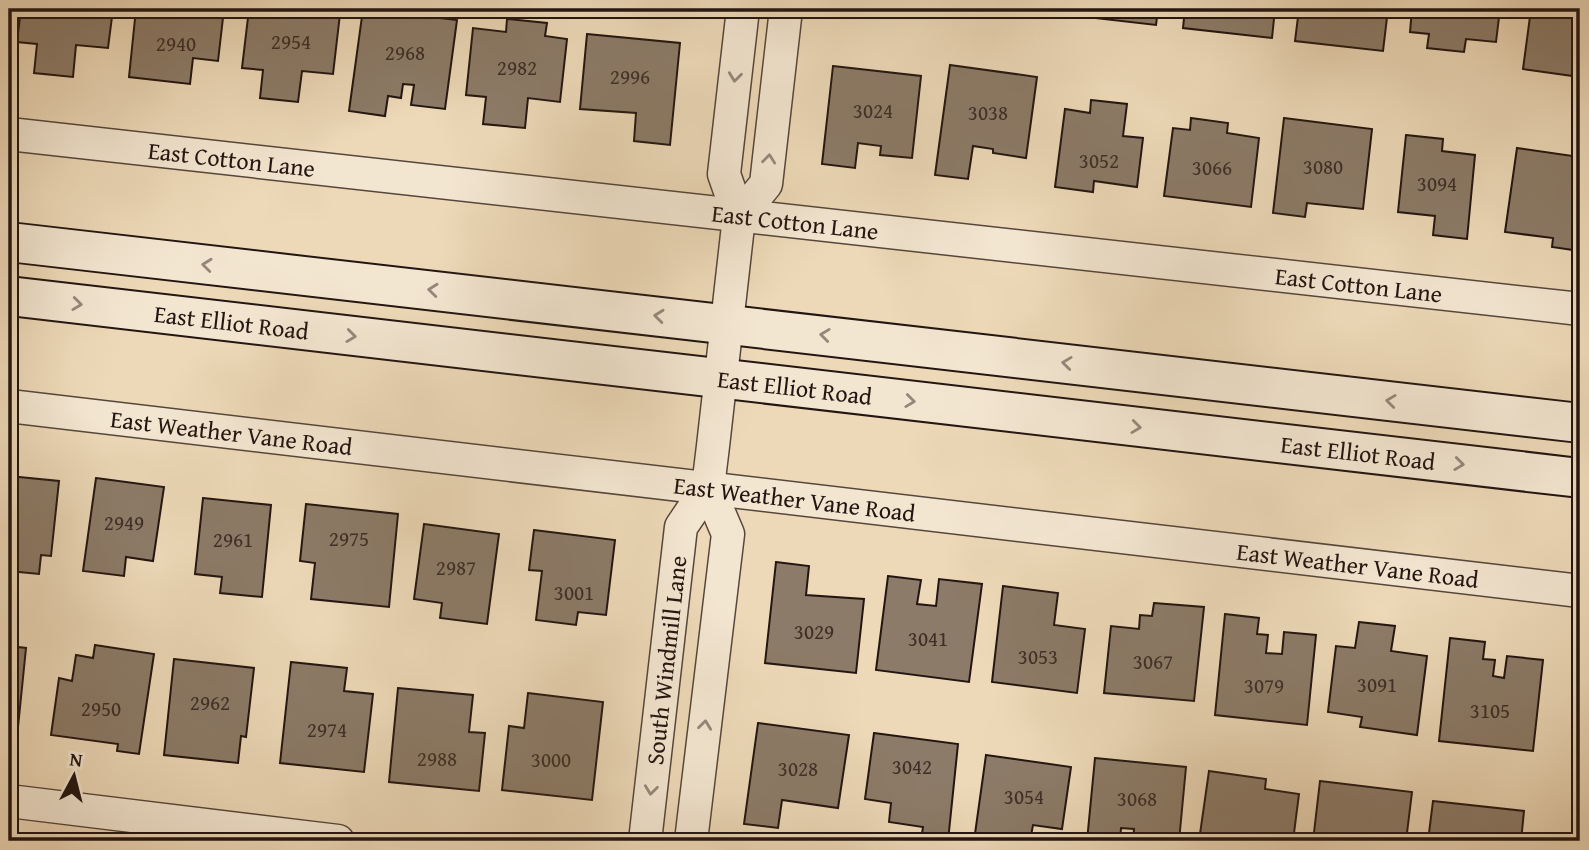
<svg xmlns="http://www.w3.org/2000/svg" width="1589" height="850" font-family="'Gentium Book Plus',serif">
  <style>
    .building { fill: #8c7b68; stroke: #231511; stroke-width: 2 }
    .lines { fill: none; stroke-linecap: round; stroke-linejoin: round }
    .minor-casing { stroke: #56463b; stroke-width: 35 }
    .secondary-casing { stroke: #231511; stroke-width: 42 }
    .minor { stroke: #f3e6d1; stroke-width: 32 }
    .secondary { stroke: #f3e6d1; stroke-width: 38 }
    .oneway { stroke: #95887b }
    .labels { text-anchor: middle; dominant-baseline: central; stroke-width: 7; stroke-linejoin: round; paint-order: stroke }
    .number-label { font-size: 21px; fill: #3d2e27 }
    .street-label { font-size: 24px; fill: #231511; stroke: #f3e6d1 }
  </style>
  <rect width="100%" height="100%" fill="#edd9b8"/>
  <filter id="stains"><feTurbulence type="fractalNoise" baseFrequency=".00286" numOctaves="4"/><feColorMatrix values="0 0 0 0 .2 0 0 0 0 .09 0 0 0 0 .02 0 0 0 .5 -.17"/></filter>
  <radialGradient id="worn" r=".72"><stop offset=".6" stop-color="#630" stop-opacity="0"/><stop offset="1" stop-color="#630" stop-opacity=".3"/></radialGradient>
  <path class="building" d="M 21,9 L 113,9 L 108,48 L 76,45 L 73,77 L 34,73 L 37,44 L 17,42 Z
    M 136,9 L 224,9 L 218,61 L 193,58 L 190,84 L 129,77 Z
    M 249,9 L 319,9 L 319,12 L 340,14 L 333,74 L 302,71 L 298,102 L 260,98 L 263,70 L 242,68 Z
    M 363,9 L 457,20 L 445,109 L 411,105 L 414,85 L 403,84 L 401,98 L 388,96 L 385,116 L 349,111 Z
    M 1069,9 L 1158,9 L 1156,25 L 1068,15 Z
    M 1185,9 L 1275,9 L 1272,38 L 1183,28 Z
    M 1299,9 L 1388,9 L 1383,51 L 1295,41 Z
    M 1412,9 L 1500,9 L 1496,42 L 1466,39 L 1464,52 L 1427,48 L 1429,34 L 1410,32 Z
    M 1531,9 L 1580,9 L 1580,77 L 1523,69 Z
    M 507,19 L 547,23 L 545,36 L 567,39 L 560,102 L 528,98 L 525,128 L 483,124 L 486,97 L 466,95 L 473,28 L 506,32 Z
    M 587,34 L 680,43 L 670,145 L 634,141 L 636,113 L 580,109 Z
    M 950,65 L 1037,77 L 1026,158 L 993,153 L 993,149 L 973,146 L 968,179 L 935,175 Z
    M 833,66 L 921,76 L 912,158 L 880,155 L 881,146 L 858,143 L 855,168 L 822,164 Z
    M 1091,100 L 1127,104 L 1123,136 L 1143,138 L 1137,187 L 1094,181 L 1093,192 L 1055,187 L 1065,109 L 1090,113 Z
    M 1191,118 L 1228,123 L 1227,133 L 1259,138 L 1251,207 L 1164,196 L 1173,128 L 1190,130 Z
    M 1284,118 L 1372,129 L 1363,209 L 1307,203 L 1305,217 L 1273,213 Z
    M 1406,135 L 1443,139 L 1442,151 L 1475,155 L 1467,239 L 1433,235 L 1435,216 L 1398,212 Z
    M 1517,148 L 1580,157 L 1580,251 L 1552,247 L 1553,238 L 1505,232 Z
    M 9,476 L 59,481 L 51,556 L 41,555 L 39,574 L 9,571 Z
    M 96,478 L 164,487 L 153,561 L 126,557 L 124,576 L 83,571 Z
    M 203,498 L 271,505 L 262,597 L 220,593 L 222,577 L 195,574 Z
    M 306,504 L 398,514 L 389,607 L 311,599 L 315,563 L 300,561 Z
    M 424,524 L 499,534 L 487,624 L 440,618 L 442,603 L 414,599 Z
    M 534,530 L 615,540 L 606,615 L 578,612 L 576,625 L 536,620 L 542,571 L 529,570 Z
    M 776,562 L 809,566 L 806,595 L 864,599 L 856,673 L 765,663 Z
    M 888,576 L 921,580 L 917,604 L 936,606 L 939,579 L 982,584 L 969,682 L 876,670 Z
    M 1003,586 L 1058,593 L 1054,625 L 1085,629 L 1077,693 L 992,682 Z
    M 1154,603 L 1204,607 L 1194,701 L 1104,693 L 1111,626 L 1139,629 L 1140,615 L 1152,616 Z
    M 1225,614 L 1259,618 L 1257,634 L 1268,635 L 1266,653 L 1282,654 L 1284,632 L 1316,635 L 1307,725 L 1215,715 Z
    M 1359,622 L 1395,626 L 1391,651 L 1427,656 L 1417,735 L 1360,727 L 1362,717 L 1328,712 L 1336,646 L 1355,648 Z
    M 1450,638 L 1485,642 L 1483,659 L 1495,660 L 1493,676 L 1504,678 L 1507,656 L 1543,660 L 1533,751 L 1439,741 Z
    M 95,645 L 154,654 L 139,754 L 117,751 L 118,744 L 51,735 L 59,678 L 72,681 L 76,655 L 93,658 Z
    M 9,646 L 26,648 L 17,737 L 9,737 Z
    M 174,659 L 254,668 L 246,737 L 241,736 L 238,763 L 164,755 Z
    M 291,662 L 347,668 L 344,691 L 373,694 L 364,772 L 280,763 Z
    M 398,688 L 473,695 L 469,732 L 485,733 L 479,791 L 389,782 Z
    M 528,693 L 603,702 L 592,800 L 502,790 L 509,726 L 524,728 Z
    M 758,723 L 849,735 L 838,808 L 782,800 L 778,828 L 744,824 Z
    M 874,733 L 958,744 L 948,841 L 921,840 L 923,827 L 889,822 L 891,803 L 865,799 Z
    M 986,755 L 1071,767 L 1062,829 L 1033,825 L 1030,841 L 974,841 Z
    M 1095,758 L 1186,767 L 1179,841 L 1133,841 L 1134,829 L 1121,828 L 1120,841 L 1087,841 Z
    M 1209,771 L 1266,779 L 1265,789 L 1299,794 L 1293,841 L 1199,841 Z
    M 1320,781 L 1412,792 L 1406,841 L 1313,841 Z
    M 1433,801 L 1524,811 L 1521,841 L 1428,841 Z"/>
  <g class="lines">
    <g class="minor-casing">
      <g id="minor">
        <path id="s1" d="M 9,134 L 1580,309"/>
        <path d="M 739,217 L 766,184 L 786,9"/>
        <path id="s2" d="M 9,406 L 1580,591"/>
        <path d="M 9,801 L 338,841"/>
        <path id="s3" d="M 645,841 L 681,527 L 708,487 L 713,446 L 739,217 L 724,174 L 743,9"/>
        <path d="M 691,841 L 728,534 L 708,487"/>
      </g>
    </g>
    <g class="secondary-casing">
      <g id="secondary">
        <path d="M 9,242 L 1580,423"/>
        <path id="s4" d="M 9,296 L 1580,478"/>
      </g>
    </g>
    <use href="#minor" class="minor"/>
    <use href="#secondary" class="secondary"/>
  </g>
  <defs><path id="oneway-chevron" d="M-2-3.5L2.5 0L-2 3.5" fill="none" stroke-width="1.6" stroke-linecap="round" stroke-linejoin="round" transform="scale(1.75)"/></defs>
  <g class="oneway">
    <use href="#oneway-chevron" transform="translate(735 77) rotate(97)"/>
    <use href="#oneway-chevron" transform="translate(769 159) rotate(-84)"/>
    <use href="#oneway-chevron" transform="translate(207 265) rotate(-174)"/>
    <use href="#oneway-chevron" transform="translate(433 290) rotate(-174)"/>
    <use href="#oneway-chevron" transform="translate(77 304) rotate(7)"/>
    <use href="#oneway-chevron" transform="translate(659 316) rotate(-174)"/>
    <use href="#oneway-chevron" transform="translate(825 335) rotate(-173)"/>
    <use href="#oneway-chevron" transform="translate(351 336) rotate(7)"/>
    <use href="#oneway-chevron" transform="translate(1067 363) rotate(-173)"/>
    <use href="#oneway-chevron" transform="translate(910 401) rotate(7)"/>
    <use href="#oneway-chevron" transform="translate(1391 401) rotate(-173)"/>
    <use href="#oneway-chevron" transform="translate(1136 427) rotate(7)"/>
    <use href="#oneway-chevron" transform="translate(1459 464) rotate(7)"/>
    <use href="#oneway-chevron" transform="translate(705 725) rotate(-83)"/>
    <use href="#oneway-chevron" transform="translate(651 790) rotate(97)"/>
  </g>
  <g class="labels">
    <g class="number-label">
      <text x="291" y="41">2954</text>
      <text x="176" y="43">2940</text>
      <text x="405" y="52">2968</text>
      <text x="517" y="67">2982</text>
      <text x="630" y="76">2996</text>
      <text x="873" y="110">3024</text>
      <text x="988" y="112">3038</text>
      <text x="1099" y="160">3052</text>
      <text x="1323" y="166">3080</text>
      <text x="1212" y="167">3066</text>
      <text x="1437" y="183">3094</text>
      <text x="124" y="522">2949</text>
      <text x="349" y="538">2975</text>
      <text x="233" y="539">2961</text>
      <text x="456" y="567">2987</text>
      <text x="574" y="592">3001</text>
      <text x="814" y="631">3029</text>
      <text x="928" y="638">3041</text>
      <text x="1038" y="656">3053</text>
      <text x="1153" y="661">3067</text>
      <text x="1377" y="684">3091</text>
      <text x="1264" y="685">3079</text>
      <text x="210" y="702">2962</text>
      <text x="101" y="708">2950</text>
      <text x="1490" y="710">3105</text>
      <text x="327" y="729">2974</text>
      <text x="437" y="758">2988</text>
      <text x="551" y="759">3000</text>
      <text x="912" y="766">3042</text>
      <text x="798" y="768">3028</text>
      <text x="1024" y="796">3054</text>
      <text x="1137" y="798">3068</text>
    </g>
    <g class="street-label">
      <text stroke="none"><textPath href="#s1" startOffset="224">East Cotton Lane</textPath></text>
      <text stroke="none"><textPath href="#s1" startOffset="791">East Cotton Lane</textPath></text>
      <text stroke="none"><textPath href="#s1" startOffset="1358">East Cotton Lane</textPath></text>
      <text stroke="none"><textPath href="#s4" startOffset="224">East Elliot Road</textPath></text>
      <text stroke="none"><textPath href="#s4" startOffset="791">East Elliot Road</textPath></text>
      <text stroke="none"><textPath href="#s2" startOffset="224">East Weather Vane Road</textPath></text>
      <text stroke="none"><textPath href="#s4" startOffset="1358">East Elliot Road</textPath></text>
      <text stroke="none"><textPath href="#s2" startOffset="791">East Weather Vane Road</textPath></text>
      <text stroke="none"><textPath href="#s2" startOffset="1358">East Weather Vane Road</textPath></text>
      <text stroke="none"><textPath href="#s3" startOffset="182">South Windmill Lane</textPath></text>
    </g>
  </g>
  <rect width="1589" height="850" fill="none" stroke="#edd9b8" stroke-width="35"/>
  <rect x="10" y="10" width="1568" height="829" fill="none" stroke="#231511" stroke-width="3.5"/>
  <rect x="18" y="18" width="1554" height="815" fill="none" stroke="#231511" stroke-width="2"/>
  <g transform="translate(74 776) rotate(7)" stroke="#f3e6d1" stroke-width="5" paint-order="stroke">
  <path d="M0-5L12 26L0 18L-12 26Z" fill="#231511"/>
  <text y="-10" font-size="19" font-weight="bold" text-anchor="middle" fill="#231511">N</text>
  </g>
  <rect width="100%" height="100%" filter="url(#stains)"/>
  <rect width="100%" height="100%" fill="url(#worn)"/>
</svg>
